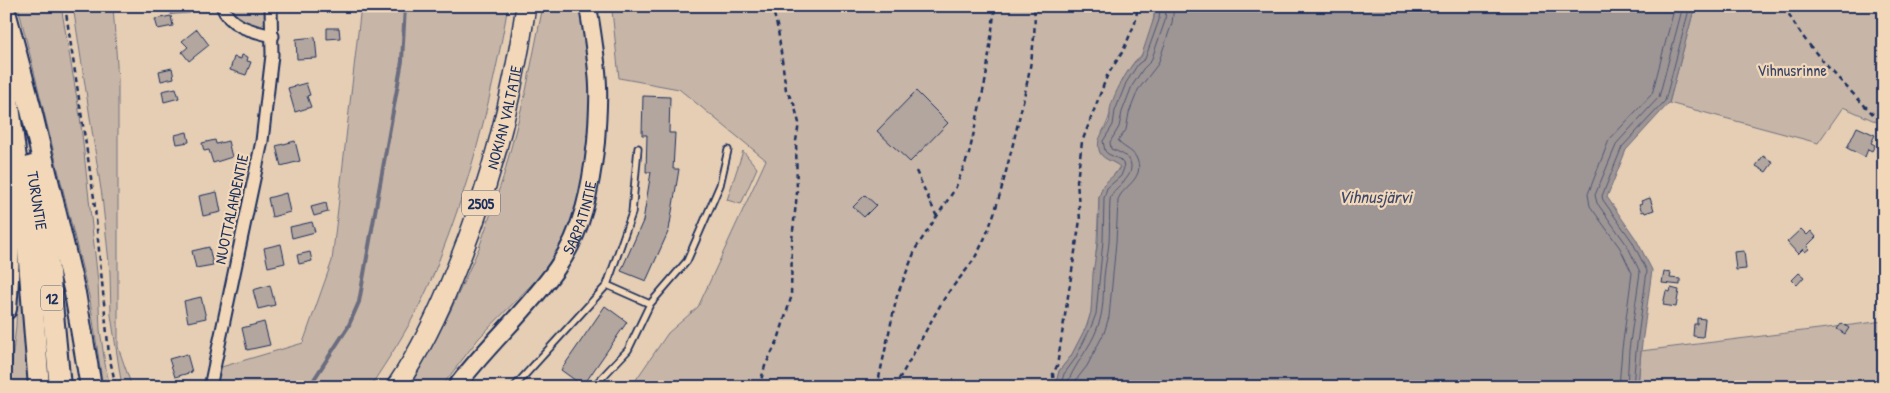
<svg xmlns="http://www.w3.org/2000/svg" width="1890" height="393" font-family="'Patrick Hand',sans-serif">
  <style>
    .green { fill: #c7b6a7; stroke: #717282 }
    .water { fill: #9e9595; stroke: #6a6c7f }
    .lines { fill: none; stroke-linecap: round; stroke-linejoin: round }
    .shore { stroke: #4f5874; stroke-width: 1 }
    .stream { stroke: #6a6c7f; stroke-width: 4 }
    .building { fill: #b3a69f; stroke: #1b2f5e }
    .service-casing { stroke: #1b2f5e; stroke-width: 9 }
    .minor-casing { stroke: #1b2f5e; stroke-width: 15 }
    .secondary-casing { stroke: #1b2f5e; stroke-width: 20 }
    .primary-casing { stroke: #1b2f5e; stroke-width: 22 }
    .trunk-casing { stroke: #1b2f5e; stroke-width: 24 }
    .path { stroke: #1b2f5e; stroke-width: 2.5; stroke-dasharray: 5 4; stroke-linecap: butt }
    .service { stroke: #f2d8b9; stroke-width: 5.5 }
    .minor { stroke: #f2d8b9; stroke-width: 11 }
    .secondary { stroke: #f2d8b9; stroke-width: 16 }
    .primary { stroke: #f2d8b9; stroke-width: 19 }
    .trunk { stroke: #f2d8b9; stroke-width: 20 }
    .labels { text-anchor: middle; dominant-baseline: central; stroke-width: 4.5; stroke-linejoin: round; paint-order: stroke }
    .shield { fill: #f2d8b9; stroke: #5c6279; stroke-width: 1 }
    .shield-label { font-size: 15px; font-weight: bold; fill: #1b2f5e }
    .park-label { font-size: 16px; fill: #354369; stroke: #f2d8b9 }
    .street-label { font-size: 16px; fill: #1b2f5e; stroke: #f2d8b9 }
    .water-label { font-size: 18px; font-style: italic; fill: #3c486c; stroke: #f2d8b9 }
  </style>
  <rect width="100%" height="100%" fill="#e5ceb4"/>
  <filter id="ink" filterUnits="userSpaceOnUse"><feTurbulence type="fractalNoise" baseFrequency=".02" numOctaves="2"/><feDisplacementMap in="SourceGraphic" scale="10" xChannelSelector="R" yChannelSelector="G"/><feConvolveMatrix kernelMatrix="1 2 1 2 8 2 1 2 1" color-interpolation-filters="sRGB"/></filter>
  <g filter="url(#ink)">
    <path class="green" d="M 18,6 L 61,6 L 80,116 L 98,282 L 100,330 L 105,364 L 110,387 L 103,387 L 90,300 Z
      M 73,6 L 113,6 L 118,80 L 118,347 L 132,387 L 122,387 L 111,315 L 110,272 L 102,196 Z
      M 229,6 L 264,6 L 265,23 L 260,27 C 247,24 233,20 229,6 Z
      M 361,6 L 508,6 C 493,91 473,173 442,252 C 436,268 430,284 423,298 C 408,329 389,358 370,387 L 214,387 L 218,368 L 303,343 L 332,261 Z
      M 543,6 L 581,6 L 592,86 L 591,120 L 582,196 L 567,233 L 542,274 L 479,338 L 441,387 L 410,387 L 450,312 L 479,248 L 503,178 L 526,91 Z
      M 633,6 L 1155,6 C 1154,22 1149,40 1142,54 C 1140,58 1136,59 1134,62 C 1127,71 1122,83 1117,93 C 1111,107 1110,120 1102,132 L 1105,158 L 1120,166 L 1099,197 L 1097,241 L 1091,312 L 1087,325 L 1071,356 L 1059,371 L 1055,387 L 631,387 L 668,333 L 698,307 L 766,160 L 679,89 L 619,78 L 612,10 Z
      M 1695,6 L 1884,6 L 1884,125 L 1843,107 L 1818,143 L 1669,103 Z
      M 743,151 L 757,168 L 741,204 L 727,200 Z
      M 18,268 L 23,268 L 31,387 L 9,387 L 16,326 Z
      M 1884,321 L 1884,387 L 1638,387 L 1641,351 Z"/>
    <path class="water" d="M 1155,6 L 1695,6 L 1669,103 L 1626,150 L 1607,197 L 1636,239 L 1652,270 L 1641,351 L 1638,387 L 1055,387 L 1059,371 L 1071,356 L 1087,325 L 1091,312 L 1093,273 L 1098,241 L 1099,197 L 1103,185 L 1117,172 L 1120,167 C 1113,160 1101,160 1099,150 C 1096,138 1104,132 1109,122 C 1110,118 1110,114 1110,110 C 1112,97 1129,64 1141,57 L 1154,18 Z"/>
    <g class="lines">
      <path class="shore" d="M 1060,387 L 1064,374 L 1075,359 L 1091,327 L 1096,314 L 1103,241 L 1104,198 L 1107,188 L 1121,176 L 1124,168 L 1123,163 L 1119,159 L 1108,154 L 1105,151 L 1103,141 L 1113,125 L 1115,111 L 1126,83 L 1138,64 L 1145,59 L 1159,20 L 1160,6
        M 1066,387 C 1073,365 1091,348 1098,326 C 1104,310 1103,294 1104,277 C 1105,265 1108,254 1109,243 C 1110,229 1109,214 1110,200 C 1112,186 1132,182 1131,165 C 1130,156 1119,152 1111,149 L 1110,142 L 1119,127 L 1122,112 L 1132,86 L 1143,69 L 1151,61 L 1165,21 L 1166,6
        M 1074,387 L 1076,380 L 1087,366 L 1104,333 L 1109,317 L 1116,242 L 1118,200 C 1122,186 1147,179 1136,157 C 1132,150 1122,147 1118,141 L 1126,130 L 1129,113 L 1138,90 L 1158,64 L 1172,23 L 1174,6
        M 1619,387 L 1622,349 L 1632,273 L 1620,248 L 1590,206 L 1588,194 L 1609,140 L 1652,94 L 1675,6
        M 1627,387 L 1629,350 L 1640,272 L 1627,245 L 1597,203 L 1595,195 L 1617,143 L 1659,97 L 1683,6
        M 1633,387 L 1636,351 L 1647,271 L 1632,241 L 1603,200 L 1602,196 L 1622,147 L 1665,101 L 1690,6"/>
      <path class="stream" d="M 309,387 L 348,327 L 359,302 L 402,61 L 405,6"/>
    </g>
    <path class="building" d="M 171,6 L 190,6 L 190,13 L 171,14 Z
      M 296,6 L 316,6 L 316,8 L 296,10 Z
      M 171,16 L 173,26 L 158,29 L 155,19 Z
      M 327,28 L 339,28 L 340,38 L 327,39 Z
      M 197,29 L 209,45 L 189,61 L 182,52 L 188,47 L 182,41 Z
      M 315,37 L 317,58 L 297,59 L 296,39 Z
      M 242,55 L 248,57 L 247,61 L 251,62 L 246,75 L 230,70 L 234,57 L 241,59 Z
      M 172,68 L 174,78 L 161,81 L 159,71 Z
      M 306,83 L 310,95 L 307,96 L 311,107 L 295,112 L 288,88 Z
      M 176,88 L 179,98 L 164,102 L 162,91 Z
      M 916,91 L 948,123 L 910,162 L 877,131 Z
      M 643,96 L 670,97 L 669,133 L 675,133 L 673,169 L 679,169 L 669,230 L 646,281 L 621,271 L 643,221 L 651,172 L 646,172 L 647,135 L 642,135 Z
      M 1857,127 L 1875,135 L 1871,143 L 1875,145 L 1872,151 L 1868,149 L 1865,157 L 1847,148 Z
      M 187,132 L 189,142 L 177,144 L 175,135 Z
      M 215,140 L 216,144 L 228,141 L 232,157 L 213,163 L 209,150 L 204,151 L 202,143 Z
      M 295,141 L 300,161 L 281,166 L 276,146 Z
      M 1763,156 L 1773,162 L 1766,172 L 1756,166 Z
      M 217,192 L 221,212 L 203,216 L 199,196 Z
      M 286,193 L 290,212 L 272,217 L 268,198 Z
      M 865,195 L 876,205 L 864,217 L 853,207 Z
      M 1650,198 L 1654,210 L 1645,213 L 1644,211 L 1642,212 L 1639,204 L 1642,203 L 1641,201 Z
      M 326,203 L 328,212 L 314,216 L 311,207 Z
      M 312,222 L 315,232 L 292,238 L 290,227 Z
      M 1801,229 L 1807,235 L 1811,231 L 1816,237 L 1807,246 L 1809,249 L 1805,252 L 1803,249 L 1798,254 L 1787,242 Z
      M 281,244 L 285,263 L 268,267 L 264,248 Z
      M 209,247 L 213,265 L 196,268 L 192,251 Z
      M 1744,251 L 1746,269 L 1736,270 L 1734,252 Z
      M 310,252 L 312,261 L 299,264 L 297,255 Z
      M 1664,272 L 1671,273 L 1670,278 L 1680,279 L 1680,285 L 1662,283 Z
      M 1799,273 L 1804,277 L 1797,285 L 1792,280 Z
      M 270,285 L 275,305 L 258,309 L 253,290 Z
      M 1671,288 L 1679,290 L 1676,307 L 1663,305 L 1666,291 L 1670,292 Z
      M 201,297 L 206,318 L 188,322 L 184,301 Z
      M 605,306 L 627,322 L 583,386 L 561,370 Z
      M 1697,318 L 1705,319 L 1703,337 L 1693,336 L 1694,324 L 1697,324 Z
      M 264,322 L 270,345 L 247,350 L 242,328 Z
      M 1842,323 L 1849,328 L 1845,334 L 1837,329 Z
      M 187,354 L 192,372 L 175,377 L 169,359 Z"/>
    <g class="lines">
      <g class="service-casing">
        <path id="service" d="M 607,285 L 632,213 L 638,148
          M 514,387 L 607,285 L 650,304
          M 593,387 L 628,350 L 650,304 L 687,261 L 720,185 L 728,150"/>
      </g>
      <g class="minor-casing">
        <path id="minor" d="M 222,6 C 230,27 252,31 273,36
          M 210,387 L 262,141 L 272,55 L 271,6"/>
      </g>
      <g class="secondary-casing">
        <g id="secondary">
          <path id="s1" d="M 456,387 C 487,345 527,311 557,268 C 583,231 591,187 596,142 C 597,124 599,104 598,86 C 597,59 592,32 588,6"/>
        </g>
      </g>
      <g class="primary-casing">
        <g id="primary">
          <path id="s2" d="M 396,387 C 421,350 440,310 456,269 C 491,184 513,97 526,6"/>
        </g>
      </g>
      <g class="trunk-casing">
        <g id="trunk">
          <path d="M 6,15 L 31,110 L 75,293 L 91,387"/>
          <path d="M 6,84 L 28,248 L 39,387"/>
          <path id="s3" d="M 32,166 L 49,272 L 60,387"/>
          <path d="M 6,178 C 9,222 10,266 6,309"/>
        </g>
      </g>
      <path class="path" d="M 65,6 L 94,198 L 109,355 L 116,387
        M 1786,6 C 1792,33 1852,93 1873,114
        M 916,171 L 937,217
        M 759,387 L 765,366 L 778,340 L 791,298 L 792,240 L 797,193 L 796,141 L 799,123 L 794,104 L 786,90 L 778,30 L 772,6
        M 877,387 L 897,296 L 916,248 L 955,189 L 969,154 L 986,78 L 995,6
        M 894,387 C 911,360 925,331 941,304 C 951,286 968,271 978,252 C 996,218 1004,178 1014,140 C 1023,101 1038,46 1034,6
        M 1054,387 L 1053,374 L 1057,366 L 1080,220 L 1077,181 L 1082,142 L 1107,76 L 1123,51 L 1135,23 L 1138,6"/>
      <use href="#service" class="service"/>
      <use href="#minor" class="minor"/>
      <use href="#secondary" class="secondary"/>
      <use href="#primary" class="primary"/>
      <use href="#trunk" class="trunk"/>
    </g>
  </g>
  <g class="labels">
    <g class="shield">
      <rect x="462" y="190.5" width="38" height="25" rx="4"/>
      <rect x="41" y="285.5" width="22" height="25" rx="4"/>
    </g>
    <g class="shield-label">
      <text x="481" y="203">2505</text>
      <text x="52" y="298">12</text>
    </g>
    <g class="park-label">
      <text x="1792" y="70">Vihnusrinne</text>
    </g>
    <g class="street-label">
      <text stroke="none"><textPath href="#s2" startOffset="292">NOKIAN VALTATIE</textPath></text>
      <text stroke="none"><textPath href="#s3" startOffset="35">TURUNTIE</textPath></text>
      <text transform="translate(231 209) rotate(-78)">NUOTTALAHDENTIE</text>
      <text stroke="none"><textPath href="#s1" startOffset="212">SARPATINTIE</textPath></text>
    </g>
    <g class="water-label">
      <text x="1375" y="196">Vihnusjärvi</text>
    </g>
  </g>
  <rect width="1890" height="393" fill="none" stroke="#f2d8b9" stroke-width="25"/>
  <rect x="12" y="12" width="1865" height="368" fill="none" stroke="#1b2f5e" stroke-width="2" filter="url(#ink)"/>
</svg>
